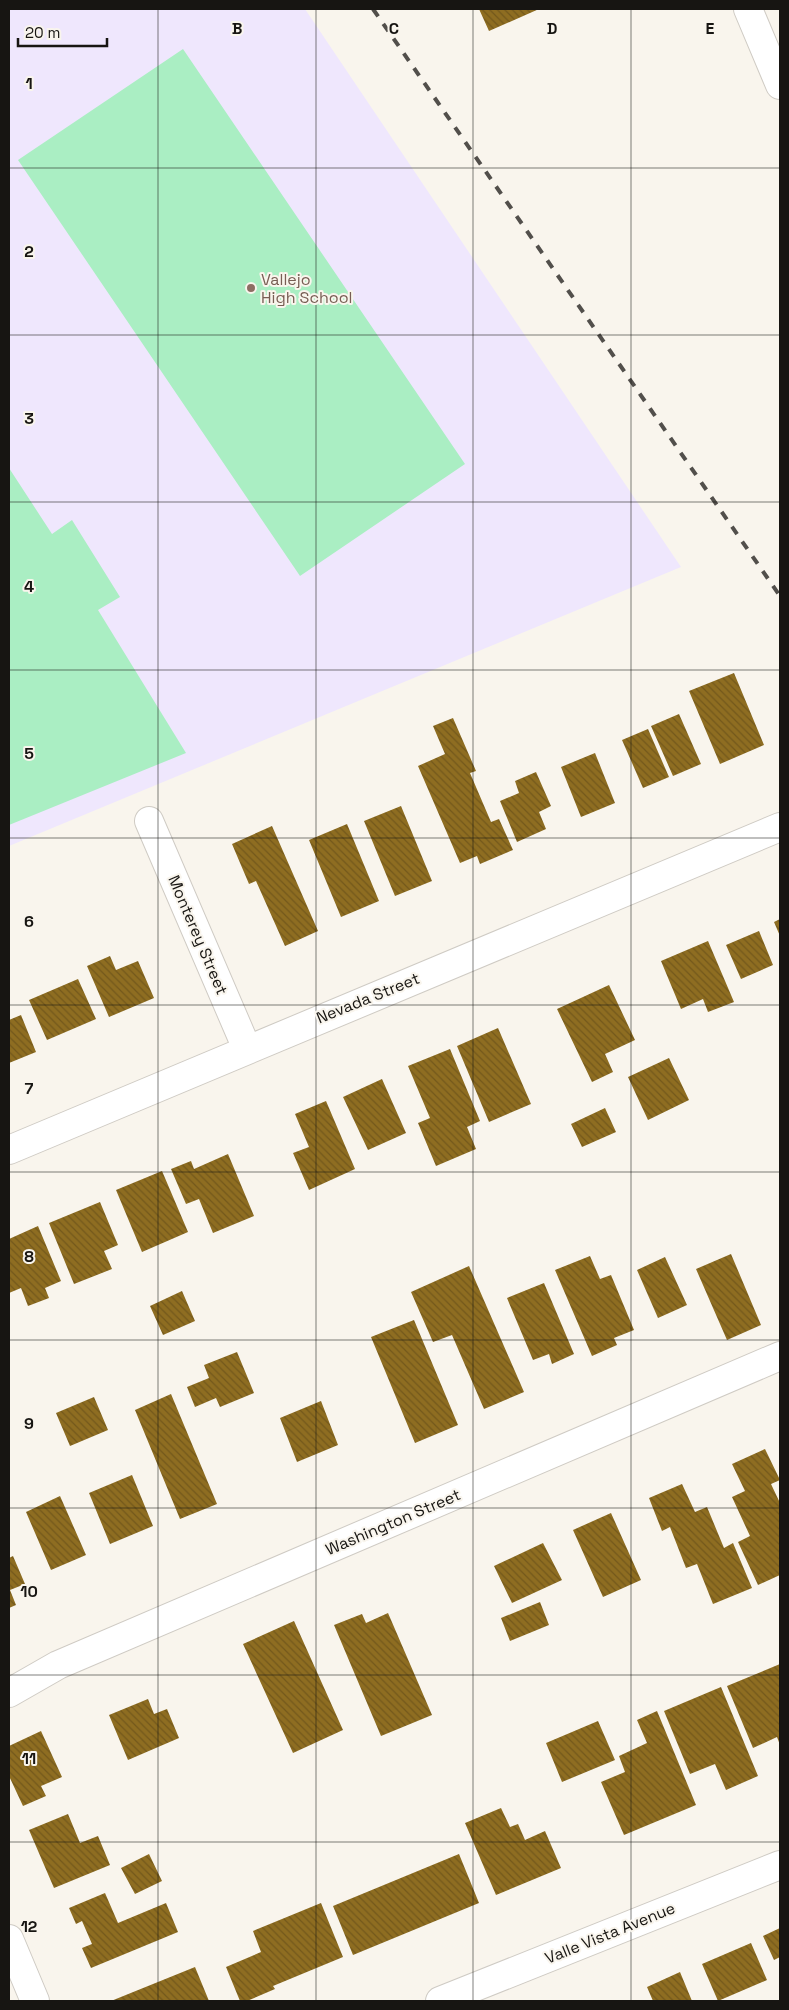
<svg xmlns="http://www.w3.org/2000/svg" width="789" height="2010" font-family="'Space Grotesk',sans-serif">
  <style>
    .education { fill: #efe7fd }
    .pitch { fill: #aaeec3 }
    .building { fill: url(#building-back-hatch) }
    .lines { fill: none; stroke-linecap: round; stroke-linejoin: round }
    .street-casing { stroke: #cfcbc4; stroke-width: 30 }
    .secondary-casing { stroke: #cfcbc4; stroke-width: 30 }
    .street { stroke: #fff; stroke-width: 28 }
    .secondary { stroke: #fff; stroke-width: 28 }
    .rail { stroke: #524f4b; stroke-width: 4; stroke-dasharray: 9 9; stroke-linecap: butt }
    .grid { fill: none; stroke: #171512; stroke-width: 1; stroke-opacity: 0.55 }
    .education-dot { fill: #8d6e63; stroke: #f9f5ed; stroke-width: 2 }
    .labels { text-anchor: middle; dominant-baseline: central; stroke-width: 4; stroke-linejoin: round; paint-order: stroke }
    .education-label { font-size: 16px; fill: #785e54; stroke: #f9f5ed; text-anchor: start }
    .street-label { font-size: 16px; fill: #171512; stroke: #f9f5ed }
    .grid-label { font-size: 16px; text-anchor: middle; font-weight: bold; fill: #171512; stroke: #f9f5ed; stroke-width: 4; stroke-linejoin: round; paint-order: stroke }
  </style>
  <defs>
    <pattern id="building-back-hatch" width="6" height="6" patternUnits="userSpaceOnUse" patternTransform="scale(1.25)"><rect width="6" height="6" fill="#8e6d21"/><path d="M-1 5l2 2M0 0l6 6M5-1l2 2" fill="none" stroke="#73581b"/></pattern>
  </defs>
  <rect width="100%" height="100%" fill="#f9f5ed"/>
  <path class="education" d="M 9,9 L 305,9 L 681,567 L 9,846 Z"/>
  <path class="pitch" d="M 183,49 L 465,464 L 300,576 L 18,160 Z
    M 9,468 L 52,534 L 72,520 L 120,597 L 98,610 L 186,753 L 9,825 Z"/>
  <path class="building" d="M 479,9 L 539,9 L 489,31 Z
    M 734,673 L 764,745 L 720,764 L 689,691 Z
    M 679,714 L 701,764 L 673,776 L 651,726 Z
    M 453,718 L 476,771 L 470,773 L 491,822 L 499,819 L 513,850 L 480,864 L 477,856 L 460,863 L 418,766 L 445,754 L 433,726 Z
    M 648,729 L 669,777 L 643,788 L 622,740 Z
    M 595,753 L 615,803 L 581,817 L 561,767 Z
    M 536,772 L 551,806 L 539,812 L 546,829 L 517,842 L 500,801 L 519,793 L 515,781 Z
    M 401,806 L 432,881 L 395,896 L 364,821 Z
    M 347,824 L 379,901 L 341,917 L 309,840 Z
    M 272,826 L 318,931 L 285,946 L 256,881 L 249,884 L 232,844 Z
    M 780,919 L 780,936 L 774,922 Z
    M 759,931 L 773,965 L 741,979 L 726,945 Z
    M 708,941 L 734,1002 L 708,1012 L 703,999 L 681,1009 L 661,961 Z
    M 110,956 L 116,970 L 138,961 L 154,998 L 109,1017 L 87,966 Z
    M 78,979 L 96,1019 L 47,1040 L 29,1000 Z
    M 609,985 L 635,1040 L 605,1054 L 613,1072 L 592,1082 L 557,1009 Z
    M 21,1015 L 36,1052 L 9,1063 L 9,1020 Z
    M 498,1028 L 531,1104 L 489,1122 L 457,1046 Z
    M 450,1049 L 480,1121 L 467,1127 L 476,1149 L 436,1166 L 418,1123 L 430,1118 L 408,1066 Z
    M 669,1058 L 689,1100 L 648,1120 L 628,1077 Z
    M 382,1079 L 406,1133 L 368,1150 L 343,1097 Z
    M 326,1101 L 355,1169 L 309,1190 L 293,1153 L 309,1147 L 295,1114 Z
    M 605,1108 L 616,1132 L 582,1147 L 571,1124 Z
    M 228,1154 L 254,1216 L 213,1233 L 199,1199 L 186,1204 L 171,1169 L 191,1161 L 194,1169 Z
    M 162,1171 L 188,1232 L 142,1252 L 116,1190 Z
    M 100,1202 L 118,1245 L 104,1251 L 112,1269 L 74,1284 L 49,1223 Z
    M 38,1226 L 61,1281 L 45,1288 L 49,1298 L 28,1306 L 21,1288 L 9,1293 L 9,1239 Z
    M 731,1254 L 761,1325 L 727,1340 L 696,1269 Z
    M 590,1256 L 600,1279 L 611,1275 L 634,1330 L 614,1338 L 617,1345 L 592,1356 L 555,1270 Z
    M 665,1257 L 687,1305 L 658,1318 L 637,1270 Z
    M 469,1266 L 524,1392 L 484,1409 L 452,1335 L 433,1342 L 411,1292 Z
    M 544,1283 L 574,1354 L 552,1364 L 549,1354 L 533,1360 L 507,1298 Z
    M 182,1291 L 195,1321 L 163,1335 L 150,1306 Z
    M 414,1320 L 458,1425 L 415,1443 L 371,1337 Z
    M 237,1352 L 254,1393 L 220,1407 L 216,1398 L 195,1407 L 187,1387 L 209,1378 L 204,1365 Z
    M 171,1394 L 217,1504 L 180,1519 L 135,1410 Z
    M 94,1397 L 108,1430 L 70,1446 L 56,1413 Z
    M 321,1401 L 338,1445 L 297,1462 L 280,1418 Z
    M 765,1449 L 780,1480 L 771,1484 L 780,1503 L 780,1575 L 758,1585 L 738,1542 L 750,1536 L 732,1497 L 745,1491 L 732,1464 Z
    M 132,1475 L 153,1526 L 110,1544 L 89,1493 Z
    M 682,1484 L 695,1512 L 707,1507 L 724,1548 L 733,1543 L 752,1588 L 713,1604 L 697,1564 L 686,1568 L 670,1527 L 662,1531 L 649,1498 Z
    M 60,1496 L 86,1555 L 51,1570 L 26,1512 Z
    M 611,1513 L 641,1580 L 603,1597 L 573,1530 Z
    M 543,1543 L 562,1580 L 512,1603 L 494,1566 Z
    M 13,1556 L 25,1584 L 10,1590 L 16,1605 L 9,1608 L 9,1558 Z
    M 540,1602 L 549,1625 L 510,1641 L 501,1618 Z
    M 388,1613 L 432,1715 L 381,1736 L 334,1625 L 362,1614 L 366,1623 Z
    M 294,1621 L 343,1730 L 293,1753 L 243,1644 Z
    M 780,1664 L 780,1745 L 777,1737 L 753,1748 L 727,1686 Z
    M 721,1687 L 758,1776 L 726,1790 L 715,1764 L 690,1774 L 664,1711 Z
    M 148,1699 L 154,1714 L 167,1709 L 179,1738 L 128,1760 L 109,1715 Z
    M 657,1711 L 696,1805 L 624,1835 L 601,1782 L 625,1772 L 619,1756 L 647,1743 L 637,1720 Z
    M 598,1721 L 615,1760 L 562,1782 L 546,1743 Z
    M 41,1731 L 62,1777 L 41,1786 L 46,1796 L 23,1806 L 9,1776 L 9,1746 Z
    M 501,1808 L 510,1827 L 518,1824 L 525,1840 L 545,1831 L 561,1868 L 496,1895 L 465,1823 Z
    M 68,1814 L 80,1843 L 98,1836 L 110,1865 L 54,1888 L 29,1830 Z
    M 149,1854 L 162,1881 L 135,1894 L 121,1868 Z
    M 459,1854 L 479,1903 L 353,1955 L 333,1906 Z
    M 105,1893 L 118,1923 L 166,1903 L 178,1932 L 91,1968 L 82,1948 L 92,1944 L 82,1921 L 76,1924 L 69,1908 Z
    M 321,1903 L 343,1957 L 273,1986 L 275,1989 L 247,2001 L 240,2001 L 226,1967 L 261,1952 L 253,1931 Z
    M 780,1928 L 780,1957 L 774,1960 L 763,1936 Z
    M 751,1943 L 767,1980 L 718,2001 L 702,1964 Z
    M 195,1967 L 209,2001 L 111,2001 Z
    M 680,1972 L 692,2001 L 653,2001 L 647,1987 Z"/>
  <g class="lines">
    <g class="street-casing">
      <path id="street" d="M 149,821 L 247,1049
        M 9,1150 L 780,827
        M 9,1693 L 58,1665 L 780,1356"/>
    </g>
    <g class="secondary-casing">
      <path id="secondary" d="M 748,9 L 780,85
        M 9,1939 L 35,2001
        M 440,2001 L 780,1865"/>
    </g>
    <use href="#street" class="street"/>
    <use href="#secondary" class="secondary"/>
    <path class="rail" d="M 373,9 L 780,596"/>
  </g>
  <path class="grid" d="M 158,9 L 158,2001M 316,9 L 316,2001M 473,9 L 473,2001M 631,9 L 631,2001M 9,168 L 780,168M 9,335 L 780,335M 9,502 L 780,502M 9,670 L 780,670M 9,838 L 780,838M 9,1005 L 780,1005M 9,1172 L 780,1172M 9,1340 L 780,1340M 9,1508 L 780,1508M 9,1675 L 780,1675M 9,1842 L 780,1842"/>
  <circle class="education-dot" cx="251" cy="288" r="5"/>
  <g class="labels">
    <g class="education-label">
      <text x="261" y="279">Vallejo<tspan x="261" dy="18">High School</tspan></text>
    </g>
    <g class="street-label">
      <text transform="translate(198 935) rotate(67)">Monterey Street</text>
      <text transform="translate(368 998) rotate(-22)">Nevada Street</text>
      <text transform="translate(393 1522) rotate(-23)">Washington Street</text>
      <text transform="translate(610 1933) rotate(-22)">Valle Vista Avenue</text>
    </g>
  </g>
  <g class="grid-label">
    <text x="237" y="34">B</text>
    <text x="394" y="34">C</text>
    <text x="552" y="34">D</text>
    <text x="710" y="34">E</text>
    <text x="29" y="89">1</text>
    <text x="29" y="257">2</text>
    <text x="29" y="424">3</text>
    <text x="29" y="592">4</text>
    <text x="29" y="759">5</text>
    <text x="29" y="927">6</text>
    <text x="29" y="1094">7</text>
    <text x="29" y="1262">8</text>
    <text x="29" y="1429">9</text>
    <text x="29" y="1597">10</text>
    <text x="29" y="1764">11</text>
    <text x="29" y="1932">12</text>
  </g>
  <rect width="789" height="2010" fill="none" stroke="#171512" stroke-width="20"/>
  <path d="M18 38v8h89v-8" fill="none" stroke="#171512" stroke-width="2.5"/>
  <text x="25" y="38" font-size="15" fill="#171512" stroke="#f9f5ed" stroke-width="4" paint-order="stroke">20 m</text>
</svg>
